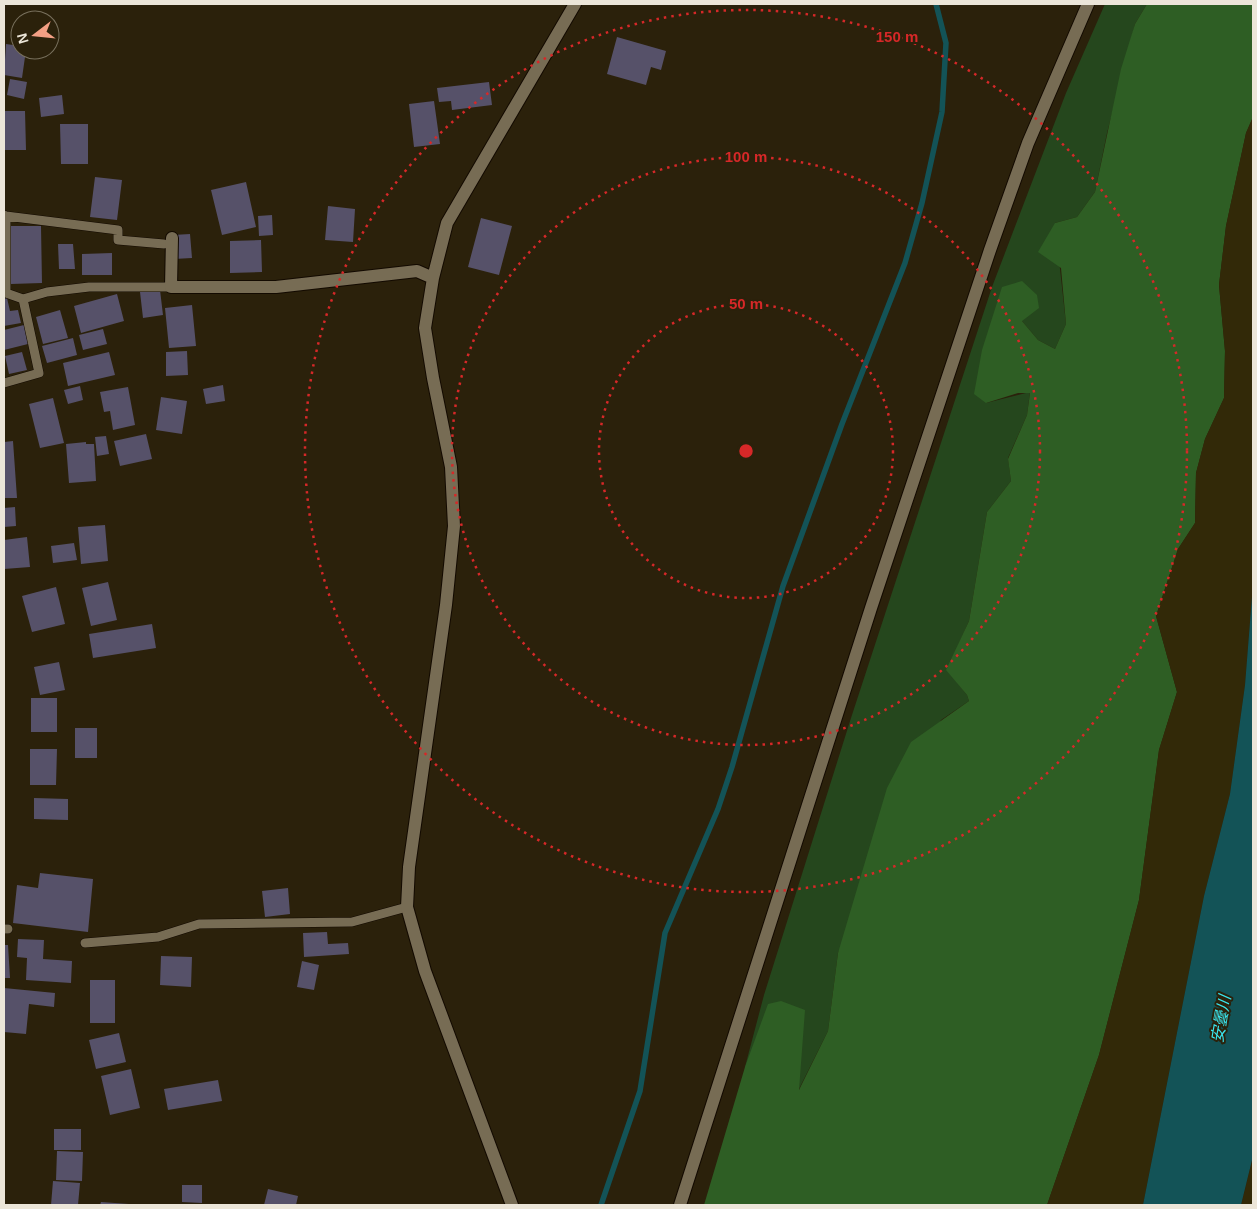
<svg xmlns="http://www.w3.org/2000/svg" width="1257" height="1209" font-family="Helvetica,'Noto Sans JP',sans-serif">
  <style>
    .green { fill: #25471d }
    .forest { fill: #2e5e24 }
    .sand { fill: #322908 }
    .water { fill: #135357 }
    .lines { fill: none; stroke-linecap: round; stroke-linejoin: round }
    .stream { stroke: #135357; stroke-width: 5.5 }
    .building { fill: #565169 }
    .service-casing { stroke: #130a00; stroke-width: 10 }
    .minor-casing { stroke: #130a00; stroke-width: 14 }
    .service { stroke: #776c54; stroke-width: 9 }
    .minor { stroke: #776c54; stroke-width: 12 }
    .ring { fill: none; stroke: #d62828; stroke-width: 2.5; stroke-dasharray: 2.5 5 }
    .labels { text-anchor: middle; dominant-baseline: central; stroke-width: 4; stroke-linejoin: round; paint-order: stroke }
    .water-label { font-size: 16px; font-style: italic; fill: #3ae6ef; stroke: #2b210b }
    .centre { fill: #d62828; stroke: #2b210b; stroke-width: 2.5 }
    .ring-label { font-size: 15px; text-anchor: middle; font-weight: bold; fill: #d62828; stroke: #2b210b; stroke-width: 4; stroke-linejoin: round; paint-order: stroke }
  </style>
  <rect width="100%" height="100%" fill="#2b210b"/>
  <path class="green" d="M 1105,4 L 1147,4 L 1135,24 L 1107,133 L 1095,192 L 1077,217 L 1055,223 L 1066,324 L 1055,349 L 1038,340 L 1022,321 L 1022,281 L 986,403 L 1030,392 L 1027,415 L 1008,458 L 1011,481 L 987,512 L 969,621 L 947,670 L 967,695 L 969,701 L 941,720 L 838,953 L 828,1031 L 798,1091 L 799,1071 L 745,1067 L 764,995 L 851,718 L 992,287 L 1066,93 Z"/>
  <path class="forest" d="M 1147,4 L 1253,4 L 1253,117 L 1246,133 L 1226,226 L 1219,285 L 1225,351 L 1224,398 L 1205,439 L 1196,473 L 1195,523 L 1178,549 L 1156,616 L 1177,692 L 1159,750 L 1139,900 L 1099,1055 L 1047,1205 L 704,1205 L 745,1067 L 768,1004 L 781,1001 L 805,1010 L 799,1090 L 828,1031 L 838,953 L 887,788 L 911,742 L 969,701 L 967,695 L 946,670 L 969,621 L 987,512 L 1011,481 L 1008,459 L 1027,415 L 1030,393 L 1018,393 L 986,403 L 974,394 L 982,350 L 1002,287 L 1022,281 L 1037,295 L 1039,308 L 1022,321 L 1038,340 L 1055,349 L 1066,324 L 1061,268 L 1038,252 L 1055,223 L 1077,217 L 1095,192 L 1121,69 L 1135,24 Z"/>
  <path class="sand" d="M 1253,117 L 1253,584 L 1245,685 L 1230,794 L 1204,896 L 1143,1205 L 1047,1205 L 1099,1055 L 1139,900 L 1159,750 L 1177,692 L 1156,616 L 1178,549 L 1195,523 L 1196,473 L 1205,439 L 1224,398 L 1225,351 L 1219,285 L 1226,226 L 1246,133 Z
    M 1253,1156 L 1253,1205 L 1241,1205 L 1242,1202 Z"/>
  <path class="water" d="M 1253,584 L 1253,1156 L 1241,1205 L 1143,1205 L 1204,896 L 1230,794 L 1245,685 Z"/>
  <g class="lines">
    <path class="stream" d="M 601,1205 L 640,1091 L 665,933 L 718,809 L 732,767 L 783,586 L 842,424 L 905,263 L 922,203 L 942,112 L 946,43 L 936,4"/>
  </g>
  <path class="building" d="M 617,37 L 666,51 L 661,70 L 651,67 L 646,85 L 607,74 Z
    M 6,44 L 20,46 L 20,50 L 26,50 L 22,78 L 4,75 Z
    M 10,79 L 27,82 L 24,99 L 7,95 Z
    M 489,82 L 492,105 L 452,110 L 451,101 L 439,102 L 437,88 Z
    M 62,95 L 64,114 L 41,117 L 39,98 Z
    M 434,101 L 440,144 L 414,147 L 409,104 Z
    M 4,111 L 25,111 L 26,150 L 4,150 Z
    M 60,124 L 88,124 L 88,164 L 61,164 Z
    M 95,177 L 122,180 L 117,220 L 90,217 Z
    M 246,182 L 256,227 L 222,235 L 211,190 Z
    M 328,206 L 355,209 L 353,242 L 325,240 Z
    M 272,215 L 273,235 L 259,236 L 258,216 Z
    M 481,218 L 512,226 L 499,275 L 468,267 Z
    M 10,226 L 41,226 L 42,283 L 11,284 Z
    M 190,234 L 192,258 L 174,259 L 173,235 Z
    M 261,240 L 262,272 L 230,273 L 230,241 Z
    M 58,244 L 73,244 L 75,269 L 59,269 Z
    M 112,253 L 112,275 L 82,275 L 82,254 Z
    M 160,290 L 163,315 L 143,318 L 140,292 Z
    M 117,294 L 124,321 L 81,333 L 74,306 Z
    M 7,298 L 10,311 L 18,310 L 21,323 L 4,326 L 4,299 Z
    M 192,305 L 196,346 L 169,348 L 165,308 Z
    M 60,310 L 68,338 L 43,344 L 36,317 Z
    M 24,325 L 28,344 L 4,350 L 4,330 Z
    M 103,329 L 107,344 L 83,350 L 79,335 Z
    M 73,338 L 77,355 L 47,363 L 42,346 Z
    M 187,351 L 188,375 L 166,376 L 166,352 Z
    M 22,352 L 27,370 L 9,374 L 5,356 Z
    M 109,352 L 115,375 L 68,386 L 63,363 Z
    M 223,385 L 225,401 L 206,404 L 203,389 Z
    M 80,386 L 83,400 L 68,404 L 64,390 Z
    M 128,387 L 135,425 L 113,430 L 110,411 L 104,412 L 100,392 Z
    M 161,397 L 187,401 L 182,434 L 156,430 Z
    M 53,398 L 64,443 L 40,448 L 29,404 Z
    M 146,434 L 152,459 L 120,466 L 114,441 Z
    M 106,436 L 109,454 L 97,456 L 95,437 Z
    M 13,441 L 17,498 L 4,498 L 4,442 Z
    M 86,442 L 86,444 L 94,444 L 96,481 L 69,483 L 66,444 Z
    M 15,507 L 16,526 L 4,527 L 4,508 Z
    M 105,525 L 108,561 L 81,564 L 78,527 Z
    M 27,537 L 30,567 L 4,569 L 4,540 Z
    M 74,543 L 77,560 L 53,563 L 51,546 Z
    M 108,582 L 117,620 L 91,626 L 82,588 Z
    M 56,587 L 65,624 L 32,632 L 22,596 Z
    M 152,624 L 156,648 L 93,658 L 89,634 Z
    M 59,662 L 65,690 L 40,695 L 34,667 Z
    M 31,698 L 57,698 L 57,732 L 31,732 Z
    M 75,728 L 97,728 L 97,758 L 75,758 Z
    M 30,749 L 57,749 L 56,785 L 30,785 Z
    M 34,798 L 68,799 L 68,820 L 34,819 Z
    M 40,873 L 93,879 L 88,932 L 13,923 L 17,885 L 38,888 Z
    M 288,888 L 290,914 L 265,917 L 262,891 Z
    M 327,932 L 328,944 L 348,943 L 349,954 L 304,957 L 303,933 Z
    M 18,939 L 44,940 L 43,959 L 72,961 L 71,983 L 26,980 L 27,958 L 17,957 Z
    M 4,945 L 8,945 L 10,978 L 4,978 Z
    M 161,956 L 192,957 L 191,987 L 160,985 Z
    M 302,961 L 319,965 L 314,990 L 297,987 Z
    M 90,980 L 115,980 L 115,1023 L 90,1023 Z
    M 4,988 L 55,993 L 54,1007 L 29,1004 L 26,1034 L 4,1032 Z
    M 119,1033 L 126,1062 L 96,1069 L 89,1040 Z
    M 131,1069 L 140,1108 L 110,1115 L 101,1076 Z
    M 218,1080 L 222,1101 L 168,1110 L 164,1089 Z
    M 54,1129 L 81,1129 L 81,1150 L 54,1150 Z
    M 57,1151 L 83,1152 L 82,1181 L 56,1180 Z
    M 53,1181 L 80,1183 L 78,1205 L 51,1205 Z
    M 182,1185 L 202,1185 L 202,1203 L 182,1202 Z
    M 268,1189 L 298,1196 L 296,1205 L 264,1205 Z
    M 101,1202 L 129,1204 L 129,1205 L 100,1205 Z"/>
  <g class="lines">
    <g class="service-casing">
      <path id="service" d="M 4,215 L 6,216 L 6,293 L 23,299 L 47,292 L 89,287 L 171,287
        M 6,216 L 118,230 L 118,240 L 164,244
        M 4,383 L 39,373 L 23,299
        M 4,929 L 8,929
        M 85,943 L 158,937 L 199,924 L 352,922 L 407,907"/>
    </g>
    <g class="minor-casing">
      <path id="minor" d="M 172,238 L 171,287 L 276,287 L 417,271 L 433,278
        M 512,1205 L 425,971 L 407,907 L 409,867 L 446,605 L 454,526 L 451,467 L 433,378 L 425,328 L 433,278 L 447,223 L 575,4
        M 680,1205 L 871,608 L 990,250 L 1028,143 L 1088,4"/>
    </g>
    <use href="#service" class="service"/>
    <use href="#minor" class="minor"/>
  </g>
  <g class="ring">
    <circle cx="746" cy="451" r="147"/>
    <circle cx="746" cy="451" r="294"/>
    <circle cx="746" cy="451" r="441"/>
  </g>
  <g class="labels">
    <g class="water-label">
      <text transform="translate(1221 1019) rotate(-80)">安曇川</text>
    </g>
  </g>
  <circle cx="746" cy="451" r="8" class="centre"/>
  <g class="ring-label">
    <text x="897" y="42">150 m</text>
    <text x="746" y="162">100 m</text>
    <text x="746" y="309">50 m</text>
  </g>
  <rect width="1257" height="1209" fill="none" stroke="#ece6d9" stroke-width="10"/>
  <g transform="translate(35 35) rotate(254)"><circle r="24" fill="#2b210b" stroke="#78705d"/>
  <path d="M0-4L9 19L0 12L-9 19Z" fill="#f39f84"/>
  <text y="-8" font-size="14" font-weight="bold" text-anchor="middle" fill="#ece6d9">N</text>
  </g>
</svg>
